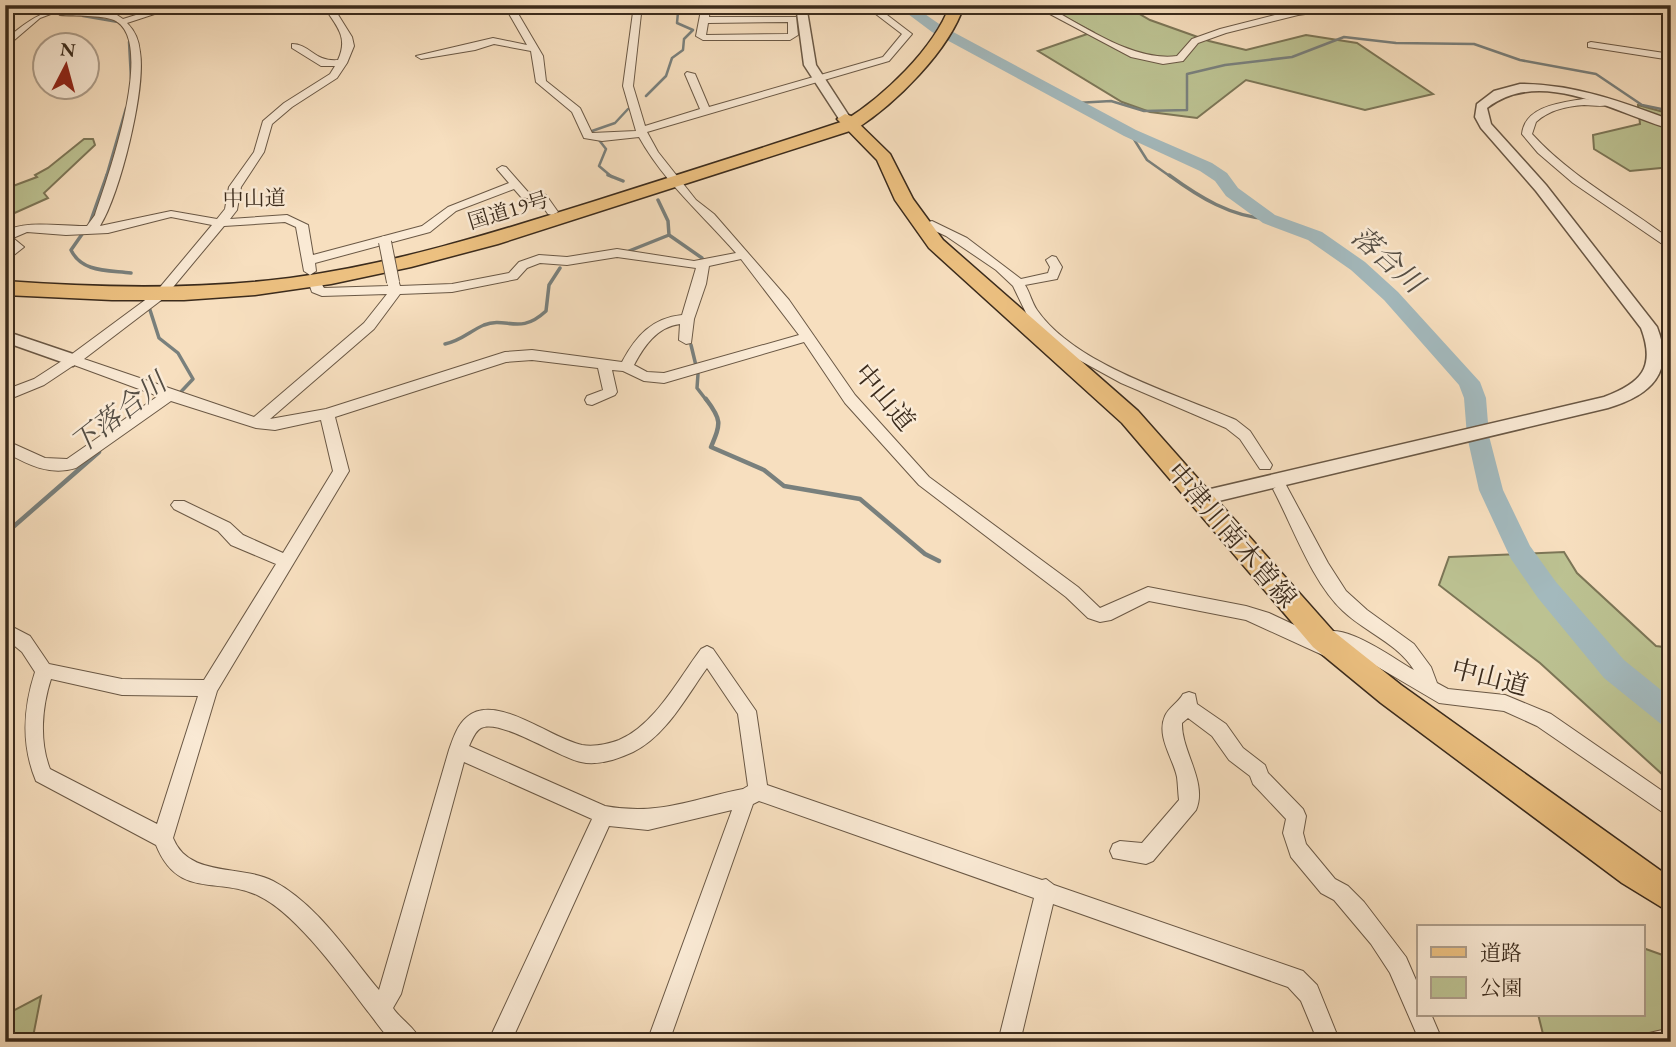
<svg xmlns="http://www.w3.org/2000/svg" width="1676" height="1047" font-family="'EB Garamond','Noto Serif JP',serif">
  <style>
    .green { fill: #bcc292; stroke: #7c7657; stroke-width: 2 }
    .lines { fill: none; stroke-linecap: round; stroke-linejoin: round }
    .stream-far2 { stroke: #79807d; stroke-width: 2.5 }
    .stream-far1 { stroke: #79807d; stroke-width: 3.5 }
    .stream { stroke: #79807d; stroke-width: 4.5 }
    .river { fill: #a3b9bd; fill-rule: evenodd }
    .minor-casing { stroke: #6a5845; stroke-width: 2 }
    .tertiary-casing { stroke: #6a5845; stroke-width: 3 }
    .primary-casing { stroke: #3b2b1c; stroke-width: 3 }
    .trunk-casing { stroke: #3b2b1c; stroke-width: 3 }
    .minor { fill: #faead5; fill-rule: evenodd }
    .tertiary { fill: #faead5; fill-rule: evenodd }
    .primary { fill: #ecc080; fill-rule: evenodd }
    .trunk { fill: #ecc080; fill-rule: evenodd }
    .minor-bridge-casing { stroke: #6a5845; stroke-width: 14; stroke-linecap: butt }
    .minor-bridge { stroke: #faead5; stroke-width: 12 }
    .labels { text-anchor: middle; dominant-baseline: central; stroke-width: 5; stroke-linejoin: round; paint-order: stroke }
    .far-street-label { font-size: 21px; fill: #3b2b1c; stroke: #faead5 }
    .street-label { font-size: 26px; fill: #3b2b1c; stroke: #faead5 }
    .water-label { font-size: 28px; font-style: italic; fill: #554e44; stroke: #faead5 }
  </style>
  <rect width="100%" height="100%" fill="#f7dfbf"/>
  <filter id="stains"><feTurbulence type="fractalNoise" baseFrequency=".00286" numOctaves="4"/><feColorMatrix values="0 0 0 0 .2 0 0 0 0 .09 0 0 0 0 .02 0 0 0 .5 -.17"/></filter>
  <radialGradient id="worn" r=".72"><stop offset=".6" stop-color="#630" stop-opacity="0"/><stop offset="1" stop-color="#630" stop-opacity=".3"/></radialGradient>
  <path class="green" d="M 1042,5 L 1124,5 L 1150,20 L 1209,41 L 1246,50 L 1306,35 L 1357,43 L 1433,94 L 1365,110 L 1246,80 L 1197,118 L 1150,112 L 1122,102 L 1038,51 L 1093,32 Z
    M 1638,105 L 1671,114 L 1671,167 L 1630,171 L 1594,149 L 1593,135 L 1640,124 Z
    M 84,139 L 93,139 L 95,145 L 44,193 L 48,198 L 10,215 L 5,224 L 5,189 L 37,177 L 35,175 L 48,168 Z
    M 1564,552 L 1577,573 L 1656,646 L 1671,648 L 1671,787 L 1663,775 L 1540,663 L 1439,585 L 1449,557 Z
    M 1643,948 L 1671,958 L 1671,1042 L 1545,1042 L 1538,1014 L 1643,1014 Z
    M 41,996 L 32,1042 L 5,1042 L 5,1015 Z"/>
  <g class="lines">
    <path class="stream-far2" d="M 67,14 L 72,5
      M 83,16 L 118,22
      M 129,42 L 131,79
      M 646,96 L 666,76 L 672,58 L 683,50 L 684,39 L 693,30 L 677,23 L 678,12 L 665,5
      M 1076,103 L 1111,101 L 1144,111 L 1187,110 L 1187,74 L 1225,65 L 1292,57 L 1344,37 L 1396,43 L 1474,44 L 1520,60 L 1596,74 L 1642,105 L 1671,111
      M 1130,133 L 1147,160 L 1171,177
      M 106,177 L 126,108
      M 612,177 L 599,166 L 606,149 L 592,131 L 615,123 L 628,109"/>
    <path class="stream-far1" d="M 608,175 L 623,181
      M 1169,175 C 1199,197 1231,217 1269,219
      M 658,200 L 668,221 L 669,235 L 702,258 L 702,262
      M 90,223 L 107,175
      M 85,230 L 71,250 C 82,273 109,270 131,273
      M 629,251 L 669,235
      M 150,310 L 159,338 L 178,353 L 193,379 L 177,396
      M 445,344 C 461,341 470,331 484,325 C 507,316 519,336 546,311 L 549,285 L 560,268
      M 691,345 L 698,374 L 697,388 L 707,401"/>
    <path class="stream" d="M 706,399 C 722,420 721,423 711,447 L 764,470 L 784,486 L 860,499 L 925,554 L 939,561
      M 5,534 L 99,452"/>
    <path class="river" d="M 896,5 L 912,5 L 942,26 L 1136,130 L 1212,163 L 1227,173 L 1238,188 L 1275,215 L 1322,232 L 1365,262 L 1398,292 L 1480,382 L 1486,398 L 1489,436 L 1503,490 L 1530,546 L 1556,582 L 1624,660 L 1671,698 L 1671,728 L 1661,724 L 1604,678 L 1538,598 L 1511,559 L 1479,490 L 1467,436 L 1464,398 L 1459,385 L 1384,300 L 1351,270 L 1308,240 L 1263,223 L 1226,196 L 1215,181 L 1200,171 L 1124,136 L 932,32 Z"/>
    <g class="minor-casing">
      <path id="minor" d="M 168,5 L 182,5 L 127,23 C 135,31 139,40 140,52 C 146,89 120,195 100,226 L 171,211 L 217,219 L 225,209 L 229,187 L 254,152 L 263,121 L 284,103 L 330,74 L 335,66 L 321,66 L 292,48 L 292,44 C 310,44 314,62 338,60 C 349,36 336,26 323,5 L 332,5 L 352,37 L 354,46 L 347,63 L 337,78 L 292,107 L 272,124 L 264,152 L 241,187 L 237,210 L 230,219 L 287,215 L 308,225 L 313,255 L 422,226 L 448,207 L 509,183 L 497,169 L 502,166 L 506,167 L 528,192 L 546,195 L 558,212 L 552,215 L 548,214 L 538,200 L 521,197 L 514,189 L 456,211 L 430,232 L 315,263 L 316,271 L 310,275 L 304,271 L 296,227 L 285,222 L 224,226 L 164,298 L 84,359 L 254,417 L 364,323 L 387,294 L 322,296 L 312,292 L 308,281 L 310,278 L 318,278 L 324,288 L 388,286 L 390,280 L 398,280 L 400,286 L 452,284 L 509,273 L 519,262 L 539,255 L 567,257 L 617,249 L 694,261 L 736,253 C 702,214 664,182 639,137 L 602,141 L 584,138 L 572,112 L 536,82 L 531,51 L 494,44 L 475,50 L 421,59 L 416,56 L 493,38 L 527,45 L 504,5 L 513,5 L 543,56 L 546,81 L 580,108 L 592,133 L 636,131 L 623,86 L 634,5 L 642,5 L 633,86 L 645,126 L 700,109 L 685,74 L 687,72 L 695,74 L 709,107 L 883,57 L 902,34 L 864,5 L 874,5 L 912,34 L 889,61 L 647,132 L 658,152 L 696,200 L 714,214 L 789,300 L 855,395 L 929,477 L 1078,587 L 1100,608 L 1148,587 L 1246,606 L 1269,613 L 1318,636 C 1339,617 1392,658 1414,670 C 1397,643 1365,632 1343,611 C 1312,582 1293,527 1273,489 L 1281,483 L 1286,485 L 1328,563 L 1346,591 L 1367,610 L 1414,644 L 1431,667 L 1437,683 L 1448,689 L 1505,695 L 1551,714 L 1671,797 L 1671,818 L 1537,726 L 1504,711 L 1439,703 L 1344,647 L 1334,645 L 1336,649 L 1333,654 L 1327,657 L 1246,620 L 1149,601 L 1111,620 L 1100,622 L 1088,618 L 1066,597 L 919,485 L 845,403 L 804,342 L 664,383 L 644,381 L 623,371 L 612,370 L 617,392 L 615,395 L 592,405 L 587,404 L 585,400 L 587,396 L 603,390 L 598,368 L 532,360 L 506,362 L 335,417 L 349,471 L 217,691 L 173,838 C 189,878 240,864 273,881 C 317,904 348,953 379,990 L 449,750 C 453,739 457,725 467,717 C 496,692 551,739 582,745 C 594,747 608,744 619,740 C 655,725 679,678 701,649 L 707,646 L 713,649 L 756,711 L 767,785 L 1042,880 L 1046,879 L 1054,885 L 1303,971 L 1317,985 L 1340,1042 L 1318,1042 L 1301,1001 L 1288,987 L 1053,904 L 1020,1042 L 998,1042 L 1034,898 L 759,801 L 753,804 L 669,1042 L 647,1042 L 732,810 L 648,830 L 609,826 L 511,1042 L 488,1042 L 592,819 L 464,762 L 401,994 L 393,1008 C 401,1020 416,1028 421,1042 L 393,1042 C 383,1033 377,1023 369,1013 C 343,979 297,914 259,896 C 218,876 178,900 156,845 L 36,781 C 21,745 23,709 35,672 L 22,652 L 5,638 L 5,623 L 30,636 L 49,664 L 122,679 L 204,680 L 276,564 L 231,545 L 218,531 L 174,509 L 171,505 L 174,501 L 184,501 L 230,523 L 243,535 L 283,553 L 333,471 L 321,420 L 275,430 L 256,428 L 171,401 L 76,468 C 50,476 28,465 5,452 L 5,440 L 45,458 L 67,459 L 158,396 L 74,365 L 44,385 L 5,401 L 5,390 L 34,379 L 68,357 L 156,292 L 212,225 L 171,217 L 108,233 L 66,235 L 27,232 L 13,238 L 24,247 L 5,262 L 5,252 L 10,247 L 5,243 L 5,232 C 22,219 66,227 87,226 L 95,215 C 106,182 158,40 114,20 C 102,15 74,16 60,15 L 56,12 L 40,18 L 5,48 L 5,40 C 51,0 59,9 117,15 L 123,19 ZM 617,257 L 696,268 L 682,315 C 652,318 636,336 622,362 L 532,350 L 505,352 L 326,409 L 270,419 L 374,329 L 400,294 L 452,292 L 517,279 L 527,268 L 540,263 L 567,265 ZM 741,259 L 799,335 L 664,373 L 647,372 L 634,365 C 644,346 657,327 680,324 L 679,340 L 686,344 L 691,343 L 694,319 L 706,284 L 709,266 ZM 707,668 L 738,714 L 748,786 L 743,789 C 692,799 659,816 605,806 L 469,746 C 472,740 475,731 481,728 C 500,718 559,758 581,762 C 598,766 618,759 633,752 C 666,736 686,697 707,668 ZM 51,679 L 122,695 L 198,696 L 157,824 L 50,769 C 39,741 42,707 51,679 Z
        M 702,5 L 710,5 L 709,17 L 796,17 L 798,35 L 790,40 L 703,40 L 696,36 ZM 788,22 L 788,34 L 706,35 L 708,23 Z
        M 1033,5 L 1044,5 C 1083,25 1133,62 1177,56 L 1192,39 L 1220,29 L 1298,9 L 1370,5 L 1298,15 L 1226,33 L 1198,43 L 1183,61 L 1163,64 L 1131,57 Z
        M 1591,42 L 1671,54 L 1671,60 L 1588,47 L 1588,43 Z
        M 1583,99 L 1607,100 L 1612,103 C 1604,108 1594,105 1584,105 C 1567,106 1549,110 1536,122 L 1532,134 C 1572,178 1624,204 1671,240 L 1671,250 L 1573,183 L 1538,153 L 1522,134 C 1525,106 1560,103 1583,99 Z
        M 932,221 L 967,238 L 1021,279 L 1048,273 L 1050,267 L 1046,260 L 1052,256 L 1056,257 L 1062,267 L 1057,279 L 1025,285 C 1030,293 1032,303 1037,310 C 1075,365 1176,394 1236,420 L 1250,431 L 1272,465 L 1270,469 L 1260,469 L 1240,439 L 1226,428 L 1121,383 L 1070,355 L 1048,337 L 1028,317 L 1013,286 L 996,270 L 946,236 L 931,229 L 921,230 L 915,226 Z
        M 1189,692 L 1195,694 L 1197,704 L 1226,724 L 1243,748 L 1265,765 L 1268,773 L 1303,809 L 1306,816 L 1303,833 L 1306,844 L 1335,879 L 1348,886 L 1364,902 L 1406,957 L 1419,987 L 1419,1014 L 1431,1014 L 1443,1042 L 1420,1042 L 1390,973 L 1371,944 L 1334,900 L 1321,893 L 1291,857 L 1283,833 L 1286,819 L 1253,784 L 1250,776 L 1229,760 L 1212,736 L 1188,718 L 1182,723 C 1181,751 1208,782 1196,810 L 1153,861 L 1146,864 L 1113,858 L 1110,851 L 1113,844 L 1120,841 L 1142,843 L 1179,800 C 1178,792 1178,784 1177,777 C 1173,758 1156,736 1165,716 C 1169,707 1178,703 1183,694 Z
        M 1671,1028 L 1671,1042 L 1642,1042 L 1645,1034 Z"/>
    </g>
    <g class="tertiary-casing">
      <path id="tertiary" d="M 796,5 L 806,5 L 816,65 L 851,119 L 849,122 L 841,122 L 804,65 Z
        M 1520,84 C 1574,84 1622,102 1671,120 L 1671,129 C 1614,113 1542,66 1487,108 L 1491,124 L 1546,185 L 1657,327 C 1675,373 1651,395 1608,408 L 1202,505 L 1195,503 L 1193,498 L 1195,493 L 1202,491 L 1604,397 C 1641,383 1656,368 1641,328 L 1536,191 L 1481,128 L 1475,117 L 1477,104 L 1494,91 Z
        M 5,331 L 79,356 L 81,360 L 73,366 L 5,342 Z"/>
    </g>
    <g class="primary-casing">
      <path id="primary" d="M 845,114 L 851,116 L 890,154 L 913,199 L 943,240 L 1138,411 L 1333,631 L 1401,685 L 1671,878 L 1671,913 L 1622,883 L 1381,703 L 1313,647 L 1122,423 L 929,248 L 895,200 L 877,160 L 837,119 Z"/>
    </g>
    <g class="trunk-casing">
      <path id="trunk" d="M 950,5 L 964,5 C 950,50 895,104 856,129 L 498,244 L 411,267 L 331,284 L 255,295 L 184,300 L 112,300 L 5,295 L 5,281 C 100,288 195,290 290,278 C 394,264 493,233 592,202 C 676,175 760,149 844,121 C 883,97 934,49 950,5 Z"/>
    </g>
    <use href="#minor" class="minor"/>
    <use href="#tertiary" class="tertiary"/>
    <use href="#primary" class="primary"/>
    <use href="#trunk" class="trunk"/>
    <g class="minor-bridge-casing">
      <path id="minor-bridge" d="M 385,242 L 393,282"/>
    </g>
    <use href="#minor-bridge" class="minor-bridge"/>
  </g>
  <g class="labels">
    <g class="far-street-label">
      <text transform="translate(254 198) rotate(-1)">中山道</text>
      <text transform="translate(508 210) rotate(-17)">国道19号</text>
    </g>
    <g class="street-label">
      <text transform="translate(885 397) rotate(50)">中山道</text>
      <text transform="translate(1232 535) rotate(49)">中津川南木曽線</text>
      <text transform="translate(1490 677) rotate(14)">中山道</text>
    </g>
    <g class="water-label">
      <text transform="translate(1388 259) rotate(41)">落合川</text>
      <text transform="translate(118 413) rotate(-38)">下落合川</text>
    </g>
  </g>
  <rect width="1676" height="1047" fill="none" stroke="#f7dfbf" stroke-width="28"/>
  <rect x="7" y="7" width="1662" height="1033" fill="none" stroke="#3b2b1c" stroke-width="3.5"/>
  <rect x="14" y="14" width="1648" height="1019" fill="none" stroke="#3b2b1c" stroke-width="2"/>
  <rect x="1417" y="925" width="228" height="91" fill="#faead5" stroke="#ae9e8b" stroke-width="2"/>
  <rect x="1431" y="947" width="35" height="10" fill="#ecc080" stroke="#ae9e8b" stroke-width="2"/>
  <text x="1480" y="960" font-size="21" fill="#3b2b1c">道路</text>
  <rect x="1431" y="977" width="35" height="21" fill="#bcc292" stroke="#ae9e8b" stroke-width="2"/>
  <text x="1480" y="995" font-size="21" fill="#3b2b1c">公園</text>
  <g transform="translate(66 66) rotate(6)"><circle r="33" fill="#faead5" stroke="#ae9e8b" stroke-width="2"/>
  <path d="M0-5L12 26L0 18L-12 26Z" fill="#8f2418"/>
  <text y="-10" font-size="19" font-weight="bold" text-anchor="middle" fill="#3b2b1c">N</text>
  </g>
  <rect width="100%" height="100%" filter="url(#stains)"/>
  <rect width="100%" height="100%" fill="url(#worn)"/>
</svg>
